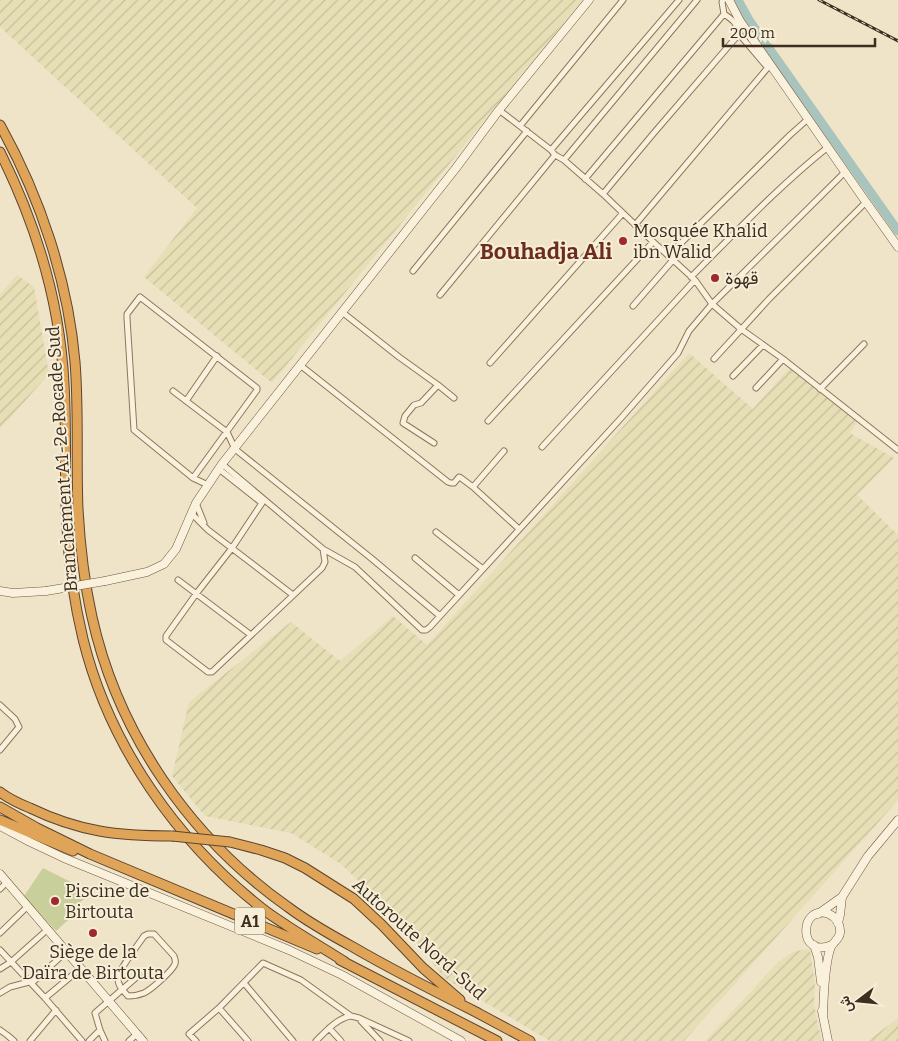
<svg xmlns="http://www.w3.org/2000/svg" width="898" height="1041" font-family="Bitter,Vazirmatn,serif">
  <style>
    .farmland { fill: url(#farmland-furrows) }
    .pitch { fill: #c9cf9b }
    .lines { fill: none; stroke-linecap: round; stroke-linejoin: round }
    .river { stroke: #a9c4bc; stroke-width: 9 }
    .street-casing { stroke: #8d765c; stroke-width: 7 }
    .secondary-casing { stroke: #6f573f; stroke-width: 9 }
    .highway-casing { stroke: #5b4430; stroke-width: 11 }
    .street { stroke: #faf1dc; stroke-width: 5 }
    .secondary { stroke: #faf1dc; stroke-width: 8 }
    .highway { stroke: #e0a458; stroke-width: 9 }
    .rail-casing { stroke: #3d2e20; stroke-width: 3 }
    .rail { stroke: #f7eed8; stroke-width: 1; stroke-dasharray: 4; stroke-linecap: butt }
    .secondary-bridge-casing { stroke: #6f573f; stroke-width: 9; stroke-linecap: butt }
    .highway-bridge-casing { stroke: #5b4430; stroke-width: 11; stroke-linecap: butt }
    .secondary-bridge { stroke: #faf1dc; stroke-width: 8 }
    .highway-bridge { stroke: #e0a458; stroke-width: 9 }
    .poi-dot { fill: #9e2a2b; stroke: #f7eed8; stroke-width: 2 }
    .labels { text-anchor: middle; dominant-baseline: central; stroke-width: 4; stroke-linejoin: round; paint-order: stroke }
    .shield { fill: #f7eed8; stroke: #756857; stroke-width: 1 }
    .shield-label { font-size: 16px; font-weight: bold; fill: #3d2e20 }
    .poi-label { font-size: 18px; fill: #3d2e20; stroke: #f7eed8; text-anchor: start }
    .street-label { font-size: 18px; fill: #3d2e20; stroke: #f7eed8 }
    .district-label { font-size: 22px; font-weight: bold; fill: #6b2e1e; stroke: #f7eed8 }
  </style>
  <defs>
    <pattern id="farmland-furrows" width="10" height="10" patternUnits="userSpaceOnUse" patternTransform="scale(1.25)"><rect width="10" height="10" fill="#e6deb5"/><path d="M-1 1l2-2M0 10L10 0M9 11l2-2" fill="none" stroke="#c6bf9b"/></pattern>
  </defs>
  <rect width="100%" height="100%" fill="#f0e4c8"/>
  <path class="farmland" d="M 0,0 L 582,0 L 272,383 L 144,277 L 197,208 L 0,27 Z
    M 17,275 L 34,287 L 49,374 L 0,429 L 0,294 Z
    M 689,353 L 753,409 L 791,366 L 861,416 L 850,433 L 894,458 L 857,495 L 898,535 L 898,800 L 684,1041 L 550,1041 L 444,978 L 400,921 L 341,864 L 291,833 L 205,816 L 172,776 L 189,702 L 291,622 L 340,661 L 393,616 L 427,645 Z
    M 806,949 L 810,950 L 815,985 L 814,1003 L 816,1016 L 822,1041 L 705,1041 L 778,962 L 793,952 Z
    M 898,1018 L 898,1041 L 868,1041 Z"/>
  <path class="pitch" d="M 43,868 L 91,892 L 77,906 L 77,912 L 56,931 L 24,896 Z"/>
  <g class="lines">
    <path class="river" d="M 738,0 L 749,20 L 898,231"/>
    <g class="street-casing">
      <path id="street" d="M 739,34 L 768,68
        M 499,110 L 551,150 L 555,155 L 564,160 L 603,194 L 649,238 L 695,280 L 712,304 L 741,329 L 783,359 L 898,450
        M 520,126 L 623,0
        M 551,150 L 679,0
        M 564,160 L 697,0
        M 585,179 L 724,14
        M 603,194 L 653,134 L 739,34 C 737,23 733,20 724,14 L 722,2 L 723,0
        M 635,225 L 770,65
        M 671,259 L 677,247 L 790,135 L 808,119
        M 413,271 L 527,131
        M 691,277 C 735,233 779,186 828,147
        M 440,295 L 555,155
        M 633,306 L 673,260
        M 342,312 L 399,357 L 438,385 L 454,398
        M 714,359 L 769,299 L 866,202
        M 490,363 L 623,213
        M 300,365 L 448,482 L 451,483 L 454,483 L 459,477 L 461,478 L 473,487 L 519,529
        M 733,376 L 763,345
        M 756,388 L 783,359
        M 820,389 L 864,344
        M 173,391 L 227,432 L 235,449 L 371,558 L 440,616
        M 186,401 L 217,356
        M 488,421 L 653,242
        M 434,443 L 403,423 L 405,416 L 414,405 L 421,403 L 438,385
        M 542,447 L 695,280
        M 222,464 L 323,549 L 355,567 L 422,630 L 426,630 L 430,627 L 440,616 L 622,417 L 678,353 L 689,331 L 712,304 L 845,172
        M 219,469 L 262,503 L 232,548 L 196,594 L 166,636 L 166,640 L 208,672 L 212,672 L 322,568 L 325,562 L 323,549
        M 193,478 L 257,390 L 257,388 L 140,297 L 127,314 L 127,318 L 134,430 L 193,478 L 208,485
        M 473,487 L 504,451
        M 196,503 L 204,523
        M 191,513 L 208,530 L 293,595
        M 436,532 L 483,569
        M 415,558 L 459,595
        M 178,580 L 251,635
        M 0,705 L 15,719 L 19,727 L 0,750
        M 0,889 L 7,882
        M 0,933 L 28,906
        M 148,934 L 154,934 L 174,956 C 175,960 176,960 175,964 C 172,971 152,989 144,993 C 139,995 134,996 128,996 C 124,991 118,987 118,979 C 118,970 138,945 144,936 Z
        M 0,950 L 45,998 L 82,1041
        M 0,969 L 11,962 L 48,929
        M 32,983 L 67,951
        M 244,983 L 293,1041
        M 0,993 L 10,987 L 29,982
        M 45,998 L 81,968
        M 219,1008 L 248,1041
        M 361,1021 L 380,1041
        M 329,1028 L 341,1041
        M 0,1030 L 7,1035 L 14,1041
        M 30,1041 L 56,1010
        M 89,1041 L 100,1030
        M 105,1041 L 100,1030 L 95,1013 L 139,975
        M 129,1041 L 137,1034
        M 196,1041 L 189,1034 L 219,1008 L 263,963 L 301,980 L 351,1016 L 359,1018 L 409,1041
        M 316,1041 C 325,1032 337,1018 351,1016"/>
    </g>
    <g class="secondary-casing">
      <path id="secondary" d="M 729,0 L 740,21 L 861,195 L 898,247
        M 105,581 L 147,572 L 164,564 L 176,549 L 196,503 L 222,464 L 456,168 L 499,110 L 589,0
        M 0,591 L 13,593 L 46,591
        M 0,826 L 30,842 L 64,858 L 289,950 L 342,975 L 461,1041
        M 0,874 L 143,1041
        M 818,914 L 842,897 L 868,856 L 898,820
        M 838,923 L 840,915 L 842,897
        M 814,945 L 818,957 L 821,982
        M 822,1011 L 828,1041
        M 823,1014 C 824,994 824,973 829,953 C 830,950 830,948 832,945 C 835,941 839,939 840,933 C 841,925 836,917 829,914 C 799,903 797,960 832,945"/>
    </g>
    <g class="highway-casing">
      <path id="highway" d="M 0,125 C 40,197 68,280 75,362 C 79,411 76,460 78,509 C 80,545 84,581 92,617 C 118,734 190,838 288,907 C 308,922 331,935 353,947 C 394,971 436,992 478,1013
        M 0,152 C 37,226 60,301 64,384 C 67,432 64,480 67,528 C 69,565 74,602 83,639 C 109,745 177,842 263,909 C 270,915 279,920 286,925 C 306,938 326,950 345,962
        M 0,792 C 9,799 20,804 30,808 C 80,832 118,836 172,836
        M 0,807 L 37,828 L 90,854 L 317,949
        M 0,820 L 73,851
        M 230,842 L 261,850 L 285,858 L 305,868 L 354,899 L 382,925 L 423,968 L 460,1000
        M 340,960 L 497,1041
        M 474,1011 L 530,1041"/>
    </g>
    <use href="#street" class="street"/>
    <use href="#secondary" class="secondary"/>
    <use href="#highway" class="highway"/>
    <g class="rail-casing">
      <path id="rail" d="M 819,0 L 898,41"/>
    </g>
    <use href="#rail" class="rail"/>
    <g class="secondary-bridge-casing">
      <path id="secondary-bridge" d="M 46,591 L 105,581"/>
    </g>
    <g class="highway-bridge-casing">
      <path id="highway-bridge" d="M 172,836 L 230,842"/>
    </g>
    <use href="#secondary-bridge" class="secondary-bridge"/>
    <use href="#highway-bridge" class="highway-bridge"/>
  </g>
  <g class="poi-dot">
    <circle cx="623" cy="241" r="5"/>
    <circle cx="715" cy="278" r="5"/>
    <circle cx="55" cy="901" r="5"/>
    <circle cx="93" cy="933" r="5"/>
  </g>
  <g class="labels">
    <rect class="shield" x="235" y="907.5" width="30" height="27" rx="4"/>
    <g class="shield-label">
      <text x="250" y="921">A1</text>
    </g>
    <g class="poi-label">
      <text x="633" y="231">Mosquée Khalid<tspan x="633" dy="21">ibn Walid</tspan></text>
      <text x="725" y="278">قهوة</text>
      <text x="65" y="891">Piscine de<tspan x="65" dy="21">Birtouta</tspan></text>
      <text x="93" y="952" text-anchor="middle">Siège de la<tspan x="93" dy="21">Daïra de Birtouta</tspan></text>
    </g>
    <g class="street-label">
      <text transform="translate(62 459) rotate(-94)">Branchement A1-2e Rocade Sud</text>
      <text transform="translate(419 939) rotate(42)">Autoroute Nord-Sud</text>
    </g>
    <g class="district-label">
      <text x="546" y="251">Bouhadja Ali</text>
    </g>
  </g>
  <g transform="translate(858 1001) rotate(254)" stroke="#f7eed8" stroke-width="4" paint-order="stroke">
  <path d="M0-4L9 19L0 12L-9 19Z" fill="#3d2e20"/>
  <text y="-8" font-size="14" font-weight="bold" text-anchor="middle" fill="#3d2e20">ش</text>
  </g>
  <path d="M723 38v8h152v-8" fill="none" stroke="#3d2e20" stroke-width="2.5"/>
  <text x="730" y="38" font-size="15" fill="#3d2e20" stroke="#f7eed8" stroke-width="4" paint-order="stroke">200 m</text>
</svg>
